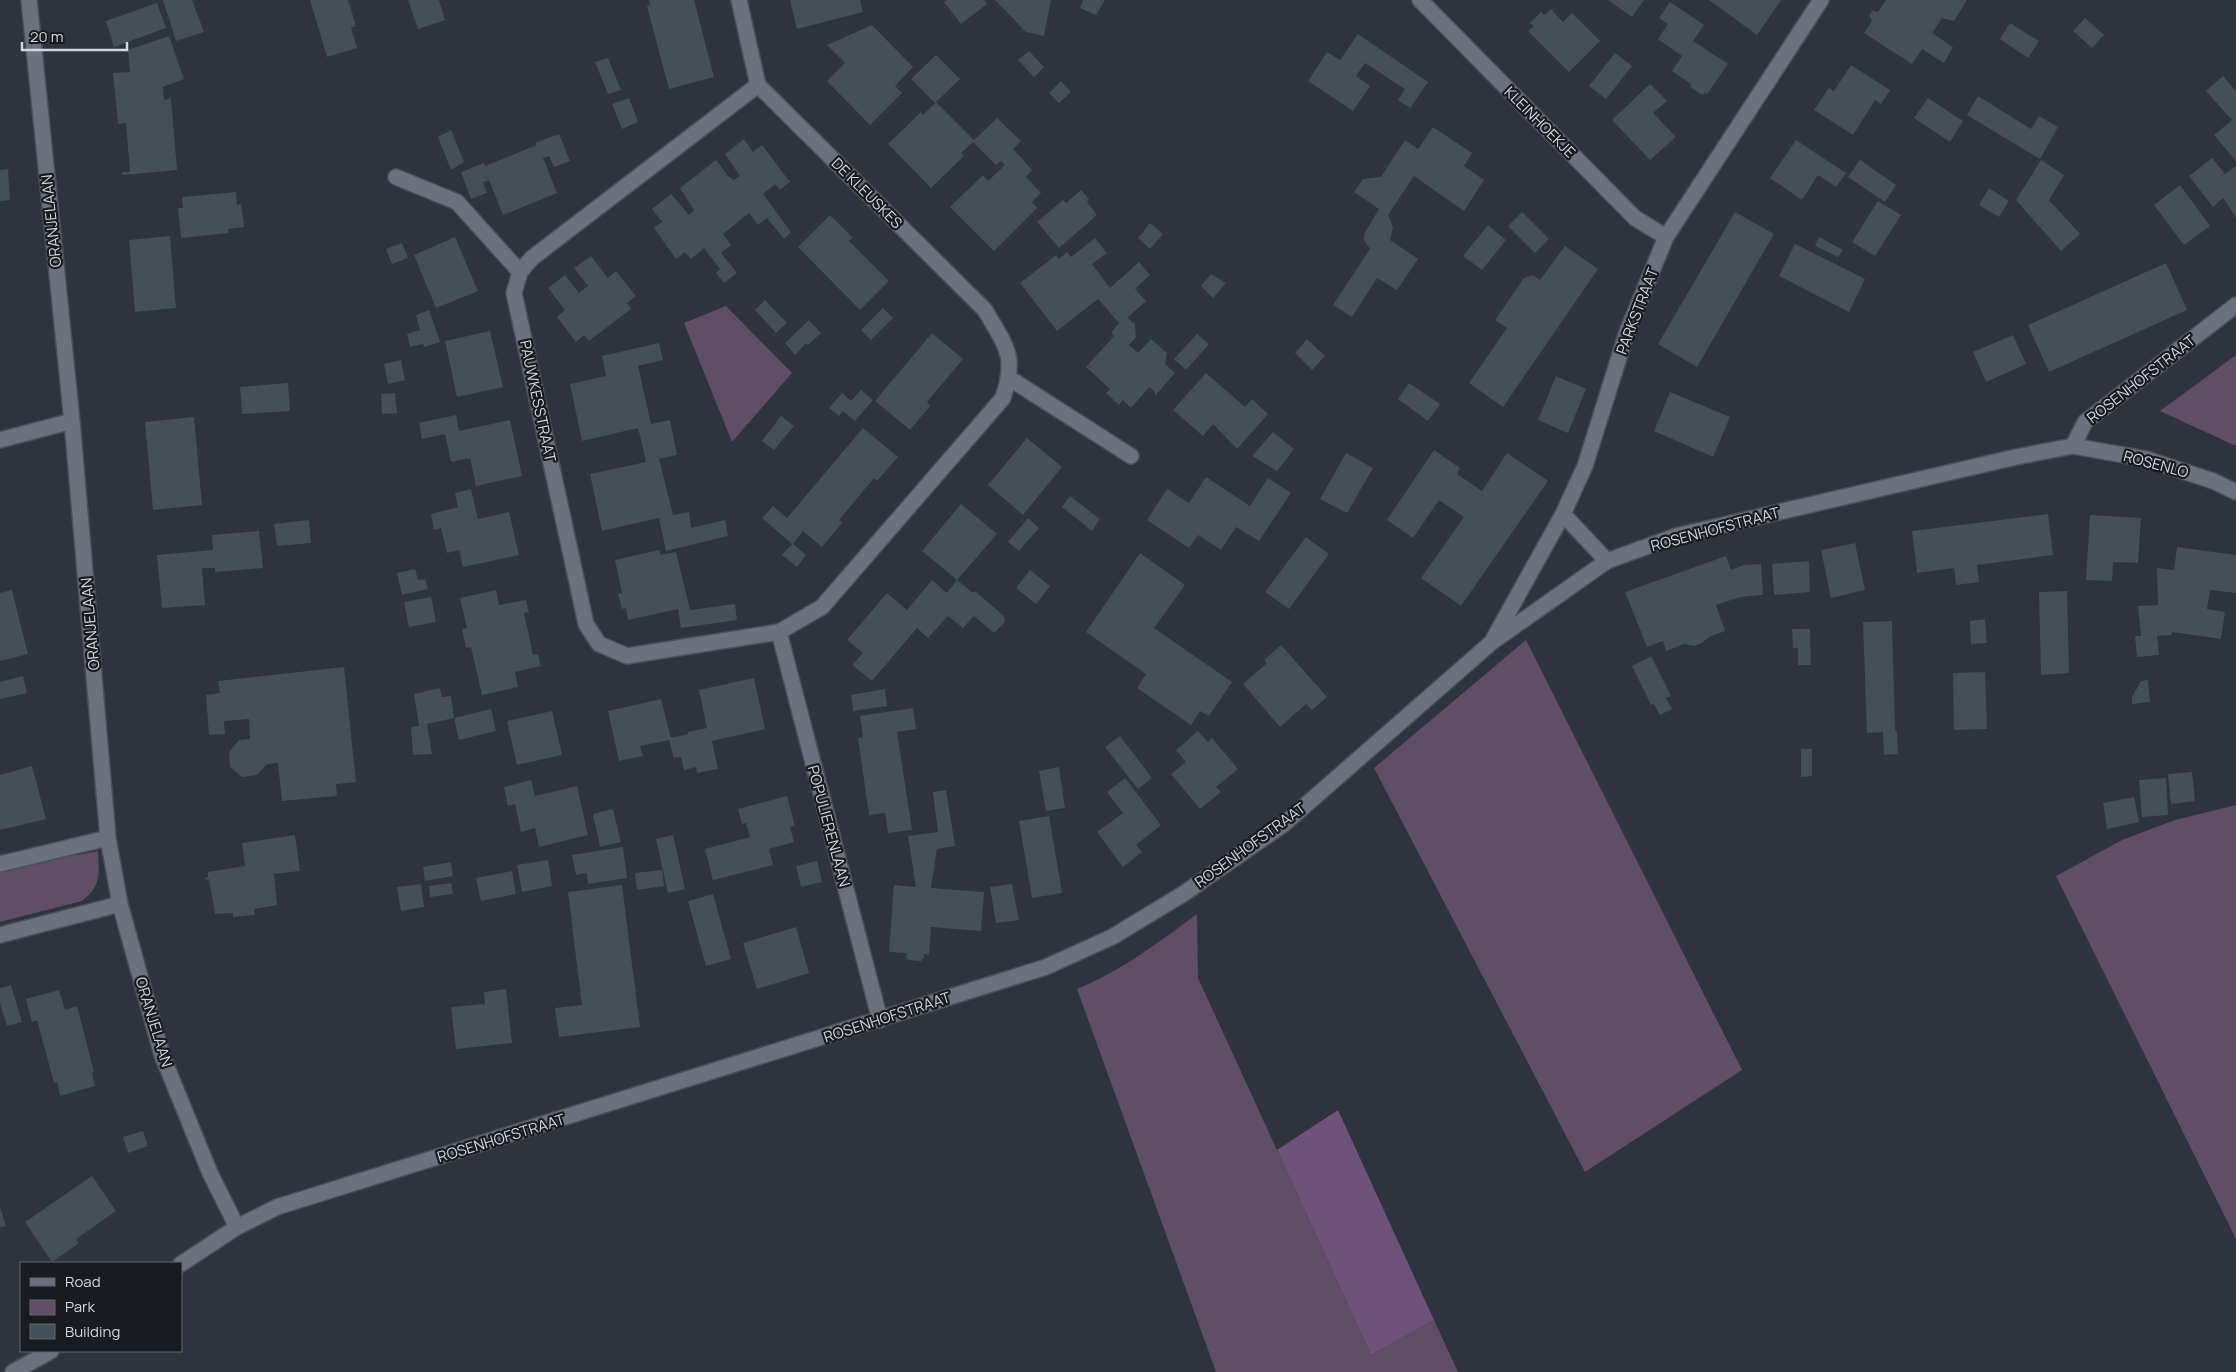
<svg xmlns="http://www.w3.org/2000/svg" width="2236" height="1372" font-family="Manrope,sans-serif">
  <style>
    .green { fill: #5f4e65 }
    .forest { fill: #6f527a }
    .building { fill: #444f57 }
    .lines { fill: none; stroke-linecap: round; stroke-linejoin: round }
    .service-casing { stroke: #4b5058; stroke-width: 18 }
    .minor-casing { stroke: #4b5058; stroke-width: 18 }
    .service { stroke: #6b717d; stroke-width: 15 }
    .minor { stroke: #6b717d; stroke-width: 15 }
    .labels { text-anchor: middle; dominant-baseline: central; stroke-width: 4.5; stroke-linejoin: round; paint-order: stroke }
    .street-label { font-size: 15px; fill: #d3d7de; stroke: #181b1f }
  </style>
  <rect width="100%" height="100%" fill="#2e333d"/>
  <path class="green" d="M 726,306 L 792,373 L 732,442 L 684,323 Z
    M 2236,355 L 2236,446 L 2160,411 Z
    M 1526,640 L 1742,1070 L 1585,1172 L 1374,768 Z
    M 2236,805 L 2236,1239 L 2056,876 L 2122,840 L 2175,820 Z
    M 98,851 C 99,874 102,886 82,901 L 0,922 L 0,872 L 66,854 L 78,855 Z
    M 1197,914 L 1198,978 L 1371,1355 L 1434,1320 L 1458,1372 L 1216,1372 L 1077,989 C 1121,971 1158,943 1197,914 Z"/>
  <path class="forest" d="M 1338,1110 L 1434,1320 L 1371,1355 L 1277,1150 Z"/>
  <path class="building" d="M 163,0 L 192,0 L 204,32 L 176,41 Z
    M 310,0 L 348,0 L 356,26 L 351,28 L 357,48 L 327,57 Z
    M 408,0 L 439,0 L 445,20 L 418,29 Z
    M 649,0 L 694,0 L 714,77 L 669,89 L 647,6 L 650,5 Z
    M 790,0 L 860,0 L 863,12 L 797,29 Z
    M 947,0 L 984,0 L 987,4 L 961,24 L 944,2 Z
    M 995,0 L 1051,0 L 1044,36 L 1026,32 Z
    M 1083,0 L 1105,0 L 1096,15 L 1080,8 Z
    M 1608,0 L 1644,0 L 1632,17 Z
    M 1709,0 L 1781,0 L 1757,35 Z
    M 1886,0 L 1967,0 L 1954,21 L 1942,18 L 1932,33 L 1953,47 L 1944,63 L 1922,49 L 1912,64 L 1864,33 L 1872,21 L 1869,15 L 1872,11 L 1878,12 Z
    M 1670,2 L 1704,25 L 1693,41 L 1728,64 L 1707,94 L 1704,93 L 1702,95 L 1690,87 L 1691,84 L 1672,71 L 1682,56 L 1658,39 L 1668,24 L 1659,18 Z
    M 157,3 L 166,28 L 114,47 L 106,21 Z
    M 1551,9 L 1563,22 L 1572,13 L 1600,41 L 1569,72 L 1528,31 L 1534,26 L 1530,23 L 1541,12 L 1544,15 Z
    M 2085,18 L 2104,35 L 2092,48 L 2073,31 Z
    M 2010,23 L 2039,41 L 2028,58 L 2000,39 Z
    M 872,25 L 913,67 L 895,86 L 902,93 L 870,125 L 827,81 L 845,63 L 827,45 Z
    M 1358,34 L 1428,82 L 1410,108 L 1398,100 L 1405,89 L 1365,63 L 1356,76 L 1370,86 L 1353,111 L 1308,81 L 1327,52 L 1340,60 Z
    M 169,36 L 184,79 L 163,87 L 164,100 L 171,98 L 177,170 L 123,175 L 122,172 L 130,172 L 126,123 L 118,124 L 113,73 L 130,72 L 128,50 Z
    M 1029,51 L 1044,67 L 1034,77 L 1018,60 Z
    M 1615,53 L 1632,66 L 1606,99 L 1589,86 Z
    M 936,55 L 960,79 L 936,102 L 974,140 L 997,118 L 1021,141 L 1013,149 L 1032,170 L 1026,177 L 1041,193 L 1032,202 L 1037,208 L 994,251 L 950,207 L 983,175 L 988,181 L 1005,165 L 1001,161 L 996,165 L 973,142 L 961,153 L 964,156 L 931,188 L 888,144 L 921,112 L 923,115 L 935,103 L 911,79 Z
    M 608,58 L 621,90 L 608,94 L 595,62 Z
    M 1851,65 L 1890,90 L 1881,104 L 1875,100 L 1853,135 L 1814,110 L 1829,88 L 1834,91 Z
    M 2223,76 L 2236,91 L 2236,161 L 2214,135 L 2232,120 L 2206,91 Z
    M 1061,81 L 1071,92 L 1059,103 L 1049,93 Z
    M 1650,84 L 1667,101 L 1653,113 L 1676,137 L 1650,160 L 1612,120 Z
    M 1978,96 L 2031,129 L 2039,116 L 2058,127 L 2040,159 L 1967,115 Z
    M 629,98 L 638,122 L 622,129 L 612,104 Z
    M 1928,98 L 1963,121 L 1950,142 L 1914,118 Z
    M 1433,127 L 1472,153 L 1464,166 L 1484,180 L 1464,211 L 1414,176 L 1388,215 L 1393,228 L 1390,240 L 1418,259 L 1397,290 L 1377,278 L 1352,317 L 1333,305 L 1370,249 L 1364,240 L 1364,234 L 1379,209 L 1354,192 L 1363,179 L 1381,177 L 1405,140 L 1418,149 Z
    M 451,130 L 464,162 L 451,170 L 438,137 Z
    M 559,134 L 570,161 L 554,167 L 549,156 L 543,158 L 557,193 L 503,215 L 489,180 L 483,182 L 487,193 L 471,199 L 461,172 L 484,163 L 485,166 L 537,145 L 535,143 Z
    M 744,139 L 753,152 L 762,145 L 790,182 L 780,190 L 775,184 L 763,194 L 791,232 L 784,239 L 767,218 L 758,225 L 749,213 L 723,234 L 731,245 L 721,253 L 737,273 L 724,283 L 716,273 L 720,269 L 704,248 L 691,259 L 685,252 L 676,259 L 654,228 L 662,222 L 652,209 L 671,194 L 689,215 L 694,210 L 680,188 L 716,160 L 729,177 L 734,180 L 740,176 L 725,154 Z
    M 1796,140 L 1846,173 L 1836,187 L 1818,175 L 1802,200 L 1770,178 Z
    M 2212,158 L 2225,174 L 2236,166 L 2236,217 L 2223,198 L 2213,207 L 2189,176 Z
    M 1860,160 L 1896,185 L 1885,202 L 1848,177 Z
    M 2041,160 L 2064,175 L 2049,200 L 2080,234 L 2061,251 L 2016,200 Z
    M 8,169 L 10,200 L 0,201 L 0,170 Z
    M 2180,185 L 2210,226 L 2184,245 L 2154,205 Z
    M 1989,188 L 2009,201 L 1999,217 L 1979,205 Z
    M 1081,190 L 1089,199 L 1087,202 L 1097,215 L 1059,248 L 1037,222 L 1063,200 L 1066,203 Z
    M 236,192 L 237,205 L 241,204 L 244,227 L 228,229 L 229,233 L 181,238 L 178,208 L 183,208 L 182,197 Z
    M 1878,201 L 1901,215 L 1875,256 L 1852,242 Z
    M 1522,212 L 1549,239 L 1535,253 L 1508,226 Z
    M 1735,212 L 1774,234 L 1697,367 L 1658,344 Z
    M 830,215 L 853,238 L 849,241 L 889,281 L 860,310 L 798,247 Z
    M 1150,223 L 1163,234 L 1150,249 L 1138,238 Z
    M 1488,225 L 1506,240 L 1482,270 L 1463,256 Z
    M 170,236 L 176,308 L 135,312 L 129,240 Z
    M 455,237 L 478,291 L 436,308 L 414,255 Z
    M 1819,237 L 1843,250 L 1838,257 L 1815,246 Z
    M 1095,238 L 1107,253 L 1092,264 L 1110,288 L 1139,262 L 1150,275 L 1135,289 L 1146,301 L 1127,318 L 1135,324 L 1136,337 L 1129,345 L 1138,353 L 1151,339 L 1167,353 L 1165,364 L 1175,373 L 1155,396 L 1155,392 L 1149,387 L 1131,408 L 1123,400 L 1119,405 L 1106,393 L 1110,389 L 1086,367 L 1114,336 L 1111,333 L 1119,323 L 1098,299 L 1057,331 L 1020,283 L 1056,255 L 1059,259 L 1067,252 L 1071,257 Z
    M 402,243 L 408,258 L 392,264 L 386,249 Z
    M 1795,244 L 1865,279 L 1849,312 L 1779,276 Z
    M 1565,246 L 1598,269 L 1503,407 L 1469,383 L 1507,328 L 1495,320 L 1524,278 L 1533,275 L 1540,280 Z
    M 591,256 L 608,278 L 616,271 L 636,296 L 627,303 L 631,309 L 589,341 L 584,335 L 576,342 L 557,317 L 565,310 L 548,288 L 565,275 L 579,293 L 588,286 L 574,268 Z
    M 2166,263 L 2187,310 L 2049,372 L 2028,325 Z
    M 1211,274 L 1226,283 L 1213,298 L 1201,286 Z
    M 765,300 L 787,323 L 776,333 L 755,310 Z
    M 883,308 L 893,318 L 871,340 L 861,330 Z
    M 429,310 L 440,342 L 424,347 L 423,344 L 410,347 L 407,334 L 420,330 L 416,315 Z
    M 809,320 L 821,333 L 808,345 L 806,343 L 795,355 L 785,343 Z
    M 490,331 L 503,387 L 457,397 L 445,341 Z
    M 932,333 L 963,359 L 927,402 L 930,406 L 910,430 L 875,401 Z
    M 1197,334 L 1209,344 L 1186,370 L 1174,359 Z
    M 2013,335 L 2026,364 L 1986,382 L 1973,352 Z
    M 1307,339 L 1325,356 L 1312,370 L 1295,353 Z
    M 659,343 L 663,360 L 638,366 L 651,424 L 670,420 L 677,455 L 659,459 L 673,515 L 689,512 L 691,528 L 725,520 L 728,536 L 666,551 L 659,518 L 602,531 L 590,474 L 646,462 L 642,444 L 638,428 L 582,441 L 570,384 L 606,376 L 602,356 Z
    M 401,360 L 405,380 L 388,384 L 384,364 Z
    M 1206,373 L 1245,407 L 1252,399 L 1268,414 L 1237,449 L 1213,424 L 1203,436 L 1173,410 Z
    M 1556,376 L 1586,389 L 1568,433 L 1538,420 Z
    M 288,383 L 290,411 L 242,414 L 240,387 Z
    M 1409,383 L 1440,404 L 1428,421 L 1398,399 Z
    M 861,390 L 873,400 L 855,421 L 843,411 L 839,416 L 829,408 L 842,393 L 851,401 Z
    M 1670,392 L 1730,417 L 1713,457 L 1654,431 Z
    M 395,393 L 397,413 L 382,414 L 381,394 Z
    M 456,415 L 459,431 L 510,420 L 522,476 L 476,486 L 470,458 L 451,462 L 445,434 L 422,439 L 419,423 Z
    M 781,416 L 794,426 L 774,450 L 762,441 Z
    M 194,417 L 202,505 L 153,510 L 145,422 Z
    M 863,428 L 898,457 L 877,481 L 874,478 L 839,520 L 842,523 L 822,547 L 803,531 L 793,544 L 806,555 L 797,567 L 782,555 L 792,544 L 762,518 L 773,506 L 787,518 Z
    M 1273,432 L 1294,449 L 1277,471 L 1252,456 Z
    M 1027,438 L 1062,467 L 1023,515 L 988,485 Z
    M 1434,450 L 1460,468 L 1457,474 L 1482,491 L 1507,453 L 1548,481 L 1461,606 L 1421,578 L 1464,517 L 1439,500 L 1413,538 L 1387,520 Z
    M 1346,453 L 1373,468 L 1347,513 L 1320,499 Z
    M 1206,477 L 1250,506 L 1268,478 L 1291,493 L 1259,541 L 1236,527 L 1221,550 L 1198,535 L 1189,548 L 1147,520 L 1167,489 L 1189,503 Z
    M 471,489 L 478,519 L 509,512 L 519,555 L 463,567 L 459,550 L 447,553 L 441,528 L 434,530 L 431,514 L 458,507 L 455,493 Z
    M 1070,496 L 1100,519 L 1092,531 L 1062,507 Z
    M 961,504 L 997,534 L 957,580 L 973,593 L 975,591 L 1004,616 L 1005,622 L 994,633 L 974,616 L 963,628 L 948,616 L 928,638 L 917,628 L 872,681 L 852,665 L 863,653 L 847,640 L 887,593 L 907,610 L 932,580 L 947,593 L 957,580 L 922,551 Z
    M 2048,514 L 2053,555 L 1977,565 L 1979,582 L 1956,585 L 1954,568 L 1917,573 L 1912,531 Z
    M 2090,515 L 2141,518 L 2138,563 L 2113,562 L 2112,581 L 2086,580 Z
    M 1028,518 L 1039,528 L 1019,551 L 1008,542 Z
    M 309,520 L 311,543 L 277,546 L 274,524 Z
    M 259,531 L 263,568 L 215,572 L 215,568 L 202,568 L 205,605 L 162,608 L 157,555 L 213,550 L 212,535 Z
    M 1306,537 L 1329,554 L 1289,609 L 1265,592 Z
    M 1855,543 L 1865,590 L 1831,598 L 1821,550 Z
    M 2177,547 L 2236,555 L 2236,593 L 2210,590 L 2207,609 L 2225,612 L 2221,639 L 2172,632 L 2171,635 L 2157,636 L 2159,655 L 2137,657 L 2135,636 L 2141,636 L 2138,606 L 2158,605 L 2157,568 L 2174,570 Z
    M 659,550 L 661,555 L 676,552 L 690,610 L 735,604 L 737,620 L 681,628 L 678,609 L 628,620 L 626,608 L 622,609 L 618,594 L 622,593 L 615,560 Z
    M 1140,553 L 1185,585 L 1154,628 L 1232,682 L 1209,716 L 1200,711 L 1191,725 L 1137,688 L 1146,674 L 1086,632 Z
    M 1726,556 L 1731,570 L 1744,565 L 1761,564 L 1763,595 L 1740,597 L 1716,605 L 1725,631 L 1709,637 L 1702,643 L 1694,646 L 1684,644 L 1666,651 L 1663,641 L 1647,647 L 1625,592 Z
    M 1809,561 L 1810,592 L 1774,595 L 1772,564 Z
    M 415,569 L 418,580 L 425,579 L 428,589 L 402,595 L 397,573 Z
    M 1030,570 L 1050,586 L 1036,604 L 1016,588 Z
    M 12,590 L 28,654 L 0,661 L 0,593 Z
    M 496,590 L 499,605 L 526,600 L 529,612 L 524,613 L 533,655 L 538,654 L 541,666 L 515,672 L 518,687 L 482,695 L 471,647 L 466,648 L 462,629 L 467,628 L 460,598 Z
    M 2067,591 L 2069,673 L 2041,675 L 2039,592 Z
    M 431,597 L 436,622 L 409,627 L 404,602 Z
    M 1985,619 L 1987,643 L 1971,644 L 1970,621 Z
    M 1892,621 L 1895,731 L 1897,731 L 1898,754 L 1884,755 L 1883,732 L 1867,733 L 1863,622 Z
    M 1792,629 L 1810,629 L 1811,665 L 1798,665 L 1798,648 L 1793,648 Z
    M 1281,645 L 1327,697 L 1312,710 L 1306,704 L 1280,727 L 1243,684 L 1267,663 L 1264,660 Z
    M 1651,656 L 1671,696 L 1666,698 L 1672,709 L 1660,715 L 1654,704 L 1651,705 L 1632,666 Z
    M 344,667 L 356,782 L 336,784 L 337,796 L 282,801 L 278,763 L 267,764 L 257,775 L 242,777 L 230,767 L 229,752 L 239,740 L 250,739 L 249,719 L 224,721 L 225,734 L 209,735 L 206,695 L 220,693 L 218,681 Z
    M 1985,672 L 1987,729 L 1954,730 L 1953,673 Z
    M 23,676 L 27,693 L 0,699 L 0,682 Z
    M 754,678 L 765,729 L 712,741 L 718,769 L 697,773 L 696,767 L 684,770 L 681,757 L 674,758 L 669,740 L 640,746 L 643,756 L 619,761 L 608,711 L 661,699 L 671,738 L 688,734 L 688,732 L 707,728 L 699,690 Z
    M 2148,680 L 2150,702 L 2132,704 L 2132,697 L 2141,681 Z
    M 440,688 L 442,697 L 451,696 L 454,718 L 427,724 L 432,754 L 413,755 L 411,727 L 419,726 L 414,694 Z
    M 885,689 L 887,706 L 853,711 L 851,695 Z
    M 913,708 L 916,729 L 897,732 L 912,830 L 888,833 L 885,813 L 869,815 L 858,738 L 863,737 L 860,716 Z
    M 491,709 L 496,731 L 459,740 L 454,718 Z
    M 552,711 L 562,755 L 517,765 L 507,721 Z
    M 1198,731 L 1208,742 L 1212,738 L 1238,769 L 1216,787 L 1221,792 L 1200,809 L 1171,774 L 1186,762 L 1176,750 Z
    M 1120,736 L 1152,778 L 1138,789 L 1105,747 Z
    M 1801,749 L 1812,749 L 1812,776 L 1801,777 Z
    M 32,766 L 46,819 L 0,830 L 0,775 Z
    M 1059,767 L 1065,808 L 1046,811 L 1039,771 Z
    M 2192,772 L 2195,801 L 2171,804 L 2168,774 Z
    M 1125,778 L 1161,825 L 1136,845 L 1142,852 L 1123,867 L 1097,832 L 1123,813 L 1107,792 Z
    M 2166,778 L 2168,815 L 2142,817 L 2139,780 Z
    M 531,780 L 535,796 L 577,786 L 588,835 L 539,847 L 535,828 L 521,832 L 515,804 L 508,806 L 504,787 Z
    M 946,790 L 955,846 L 937,849 L 931,888 L 984,892 L 981,931 L 931,927 L 929,955 L 924,954 L 924,958 L 921,961 L 909,960 L 906,957 L 907,953 L 889,952 L 894,885 L 916,887 L 908,836 L 938,832 L 933,792 Z
    M 787,796 L 795,826 L 790,827 L 794,842 L 769,849 L 773,865 L 713,880 L 705,849 L 750,837 L 746,823 L 742,824 L 738,809 Z
    M 2134,797 L 2139,822 L 2107,829 L 2103,803 Z
    M 613,809 L 621,842 L 600,847 L 593,814 Z
    M 1049,816 L 1062,893 L 1032,898 L 1019,821 Z
    M 295,835 L 300,871 L 274,874 L 277,905 L 254,909 L 255,915 L 233,917 L 233,913 L 215,914 L 209,879 L 206,880 L 205,878 L 208,877 L 208,872 L 245,866 L 242,843 Z
    M 673,835 L 685,889 L 668,893 L 656,839 Z
    M 623,847 L 627,878 L 588,884 L 587,873 L 576,875 L 572,855 Z
    M 548,860 L 552,886 L 522,892 L 517,865 Z
    M 817,861 L 822,882 L 801,887 L 796,866 Z
    M 451,862 L 453,876 L 425,881 L 423,867 Z
    M 662,870 L 664,886 L 637,890 L 635,873 Z
    M 512,871 L 516,894 L 481,901 L 476,878 Z
    M 451,883 L 453,894 L 430,897 L 429,886 Z
    M 421,884 L 424,907 L 401,911 L 397,887 Z
    M 1012,884 L 1019,920 L 996,923 L 990,887 Z
    M 622,885 L 640,1027 L 559,1037 L 555,1008 L 582,1005 L 568,892 Z
    M 713,894 L 731,959 L 706,966 L 688,901 Z
    M 796,927 L 809,973 L 757,989 L 743,943 Z
    M 11,985 L 22,1022 L 7,1026 L 0,1003 L 0,988 Z
    M 506,989 L 512,1043 L 456,1049 L 451,1007 L 485,1004 L 484,992 Z
    M 59,990 L 65,1010 L 77,1006 L 94,1072 L 92,1073 L 95,1086 L 60,1096 L 57,1082 L 54,1083 L 37,1020 L 32,1022 L 26,999 Z
    M 143,1131 L 148,1146 L 128,1153 L 123,1137 Z
    M 92,1176 L 116,1211 L 76,1239 L 79,1243 L 52,1262 L 25,1222 Z
    M 0,1207 L 6,1226 L 0,1227 Z"/>
  <g class="lines">
    <g class="service-casing">
      <path id="service" d="M 396,177 L 457,202 L 520,272"/>
    </g>
    <g class="minor-casing">
      <path id="minor" d="M 29,0 L 72,421 L 108,838 L 120,904 L 162,1055 L 210,1173 L 237,1227
        M 739,0 L 758,85 L 985,310 C 1006,347 1017,355 1003,398 L 822,607 L 779,632 L 627,656 L 599,644 L 586,624 L 514,293 L 520,272 L 532,258 L 758,85
        M 1420,0 L 1635,218 L 1666,237
        M 1009,378 L 1131,456
        M 0,440 L 72,421
        M 2073,446 L 2146,459 L 2213,481 L 2236,492
        M 1563,514 L 1607,561
        M 779,632 L 880,1020
        M 1494,638 L 1563,514 L 1585,466 L 1627,332 L 1666,237 L 1821,0
        M 0,864 L 108,838
        M 0,935 L 120,904
        M 181,1264 L 237,1227 L 277,1207 L 1046,967 L 1112,937 L 1183,894 L 1284,824 L 1492,642 L 1607,561 L 1676,536 L 2016,457 L 2073,446 L 2085,422 L 2236,305
        M 13,1372 L 51,1351"/>
    </g>
    <use href="#service" class="service"/>
    <use href="#minor" class="minor"/>
  </g>
  <g class="labels">
    <g class="street-label">
      <text transform="translate(1540 122) rotate(45)">KLEINHOEKJE</text>
      <text transform="translate(867 193) rotate(45)">DE KLEUSKES</text>
      <text transform="translate(51 221) rotate(-96)">ORANJELAAN</text>
      <text transform="translate(1637 311) rotate(-69)">PARKSTRAAT</text>
      <text transform="translate(2141 379) rotate(-38)">ROSENHOFSTRAAT</text>
      <text transform="translate(538 401) rotate(78)">PAUWKESSTRAAT</text>
      <text transform="translate(2156 464) rotate(15)">ROSENLO</text>
      <text transform="translate(1715 529) rotate(-15)">ROSENHOFSTRAAT</text>
      <text transform="translate(90 624) rotate(-95)">ORANJELAAN</text>
      <text transform="translate(829 826) rotate(75)">POPULIERENLAAN</text>
      <text transform="translate(1250 845) rotate(-36)">ROSENHOFSTRAAT</text>
      <text transform="translate(887 1017) rotate(-18)">ROSENHOFSTRAAT</text>
      <text transform="translate(154 1022) rotate(73)">ORANJELAAN</text>
      <text transform="translate(501 1138) rotate(-17)">ROSENHOFSTRAAT</text>
    </g>
  </g>
  <rect x="20" y="1262" width="162" height="90" fill="#181b1f" stroke="#63666b"/>
  <rect x="30" y="1278" width="25" height="8" fill="#6b717d" stroke="#63666b"/>
  <text x="65" y="1287" font-size="15" fill="#d3d7de">Road</text>
  <rect x="30" y="1300" width="25" height="15" fill="#5f4e65" stroke="#63666b"/>
  <text x="65" y="1312" font-size="15" fill="#d3d7de">Park</text>
  <rect x="30" y="1324" width="25" height="15" fill="#444f57" stroke="#63666b"/>
  <text x="65" y="1337" font-size="15" fill="#d3d7de">Building</text>
  <path d="M22 42v8h105v-8" fill="none" stroke="#d3d7de" stroke-width="2.5"/>
  <text x="30" y="42" font-size="15" fill="#d3d7de" stroke="#181b1f" stroke-width="4" paint-order="stroke">20 m</text>
</svg>
